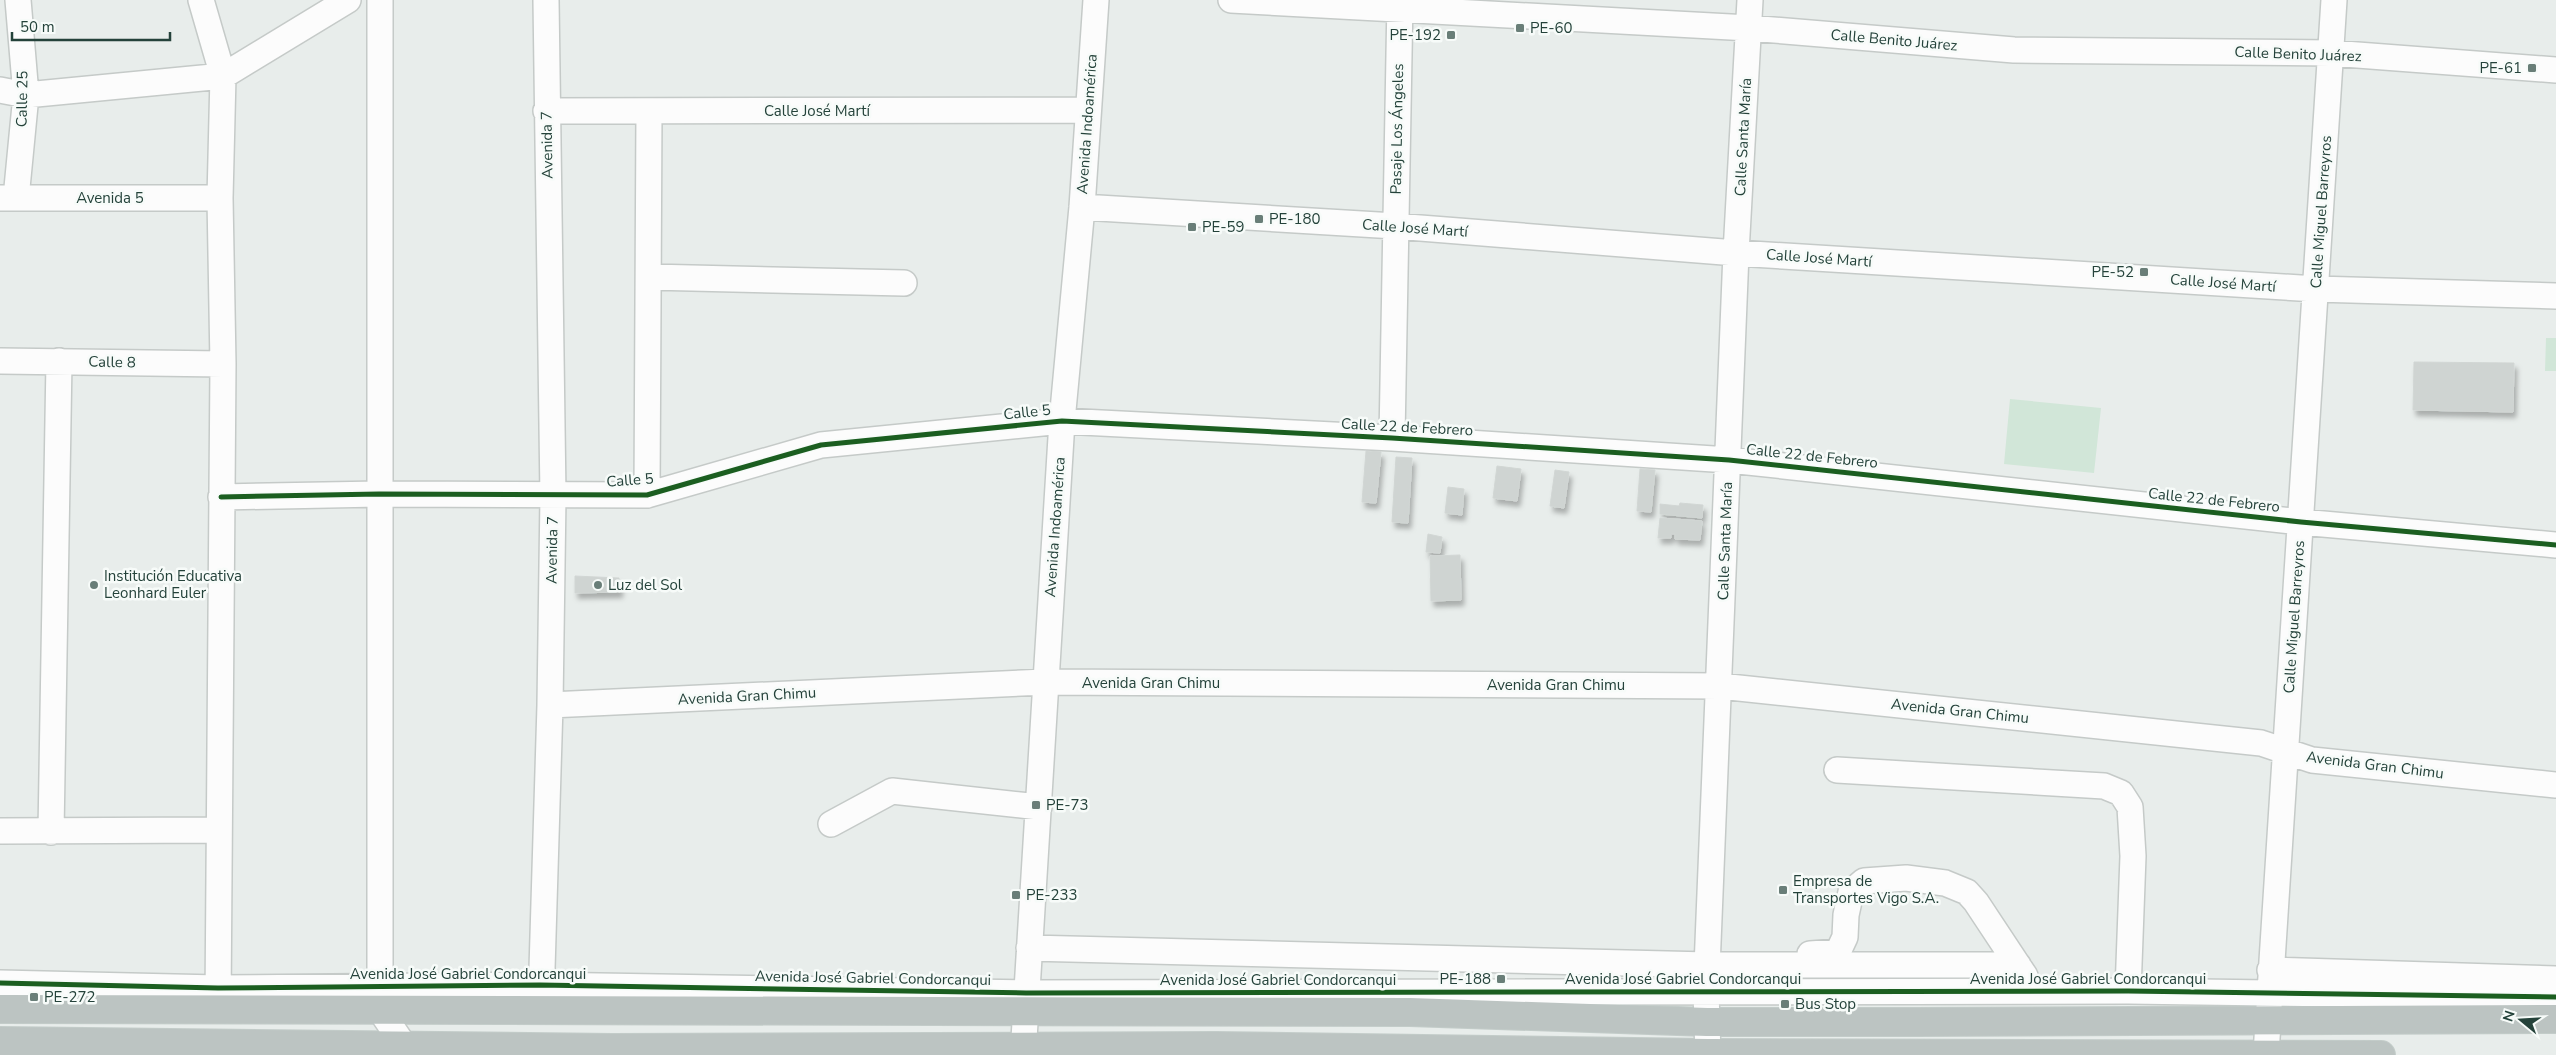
<svg xmlns="http://www.w3.org/2000/svg" width="2556" height="1055" font-family="'Nunito Sans',sans-serif">
  <style>
    .green { fill: #d1e6d8 }
    .building { fill: #cfd4d2; stroke: #d1d6d4; filter: url(#shadow) }
    .lines { fill: none; stroke-linecap: round; stroke-linejoin: round }
    .minor-casing { stroke: #c5cac8; stroke-width: 28 }
    .highway-casing { stroke: #c3ccc9; stroke-width: 30 }
    .minor { stroke: #fcfcfc; stroke-width: 25 }
    .highway { stroke: #bcc4c2; stroke-width: 28 }
    .cycleway-casing { stroke: #f7fbf9; stroke-width: 8 }
    .cycleway { stroke: #1b5e20; stroke-width: 5 }
    .poi-dot { fill: #697e78; stroke: #f7fbf9; stroke-width: 2 }
    .labels { text-anchor: middle; dominant-baseline: central; stroke-width: 5; stroke-linejoin: round; paint-order: stroke }
    .poi-label { font-size: 15px; fill: #24423a; stroke: #f7fbf9; text-anchor: start }
    .street-label { font-size: 15px; fill: #24423a; stroke: #f7fbf9 }
  </style>
  <defs>
    <filter id="shadow"><feDropShadow dx="3" dy="5.5" stdDeviation="2.5" flood-color="#0004"/></filter>
  </defs>
  <rect width="100%" height="100%" fill="#e8edeb"/>
  <path class="green" d="M 2546,338 L 2556,338 L 2556,371 L 2545,371 Z
    M 2010,399 L 2101,408 L 2094,473 L 2004,464 Z"/>
  <path class="building" d="M 2414,362 L 2514,363 L 2513,412 L 2413,410 Z
    M 1366,451 L 1381,452 L 1376,503 L 1362,502 Z
    M 1396,457 L 1412,458 L 1408,523 L 1392,522 Z
    M 1497,466 L 1521,469 L 1517,501 L 1493,498 Z
    M 1640,469 L 1655,470 L 1651,512 L 1637,511 Z
    M 1555,470 L 1569,472 L 1564,508 L 1550,506 Z
    M 1448,487 L 1464,489 L 1462,515 L 1445,513 Z
    M 1680,503 L 1703,505 L 1702,518 L 1660,514 L 1660,504 L 1679,506 Z
    M 1660,518 L 1702,521 L 1700,540 L 1675,539 L 1675,534 L 1671,534 L 1671,538 L 1658,538 Z
    M 1428,534 L 1442,537 L 1440,553 L 1426,552 Z
    M 1460,555 L 1461,600 L 1431,601 L 1430,556 Z
    M 575,576 L 619,578 L 620,592 L 575,593 Z"/>
  <g class="lines">
    <g class="minor-casing">
      <path id="minor" d="M 201,0 L 223,76 L 220,198 L 223,364 L 218,1003
        M 380,0 L 380,1010 L 403,1044 L 403,1055
        M 1231,0 L 1749,28 L 2014,50 L 2331,53 L 2556,70
        M 0,90 L 26,95 L 223,76 L 348,0
        M 546,111 L 1088,110
        M 0,198 L 220,198
        M 16,198 L 26,95 L 18,0
        M 1082,207 L 1395,226 L 1736,253 L 2316,289 L 2556,296
        M 650,277 L 904,283
        M 0,361 L 223,364
        M 1392,438 L 1400,0
        M 647,495 L 649,111
        M 221,497 L 379,494 L 647,495 L 821,445 L 1062,421 L 1392,438 L 1729,460 L 2301,522 L 2556,545
        M 550,705 L 1045,682 L 1720,686 L 2261,743 L 2312,760 L 2556,785
        M 1837,770 L 2104,786 L 2121,793 L 2130,807 L 2133,856 L 2128,991
        M 831,824 L 892,791 L 1039,807
        M 0,831 L 219,830
        M 51,832 L 59,361
        M 1029,948 L 1708,965 L 2018,965
        M 1810,954 L 1838,952 L 1845,937 L 1846,915 L 1851,892 L 1864,881 L 1906,878 L 1945,883 L 1967,892 L 1976,902 L 2025,976
        M 2270,970 L 2556,979
        M 0,983 L 218,988 L 540,985 L 1026,993 L 2128,991 L 2556,997
        M 541,1002 L 550,705 L 553,496 L 546,0
        M 2266,1054 L 2334,0
        M 1023,1055 L 1062,421 L 1082,207 L 1096,0
        M 1708,1055 L 1706,992 L 1736,253 L 1750,0"/>
    </g>
    <g class="highway-casing">
      <path id="highway" d="M 0,1009 L 1410,1012 L 1707,1022 L 1915,1022 L 2556,1019
        M 0,1041 L 612,1048 L 1216,1046 L 1708,1053 L 2381,1055"/>
    </g>
    <use href="#minor" class="minor"/>
    <use href="#highway" class="highway"/>
    <g class="cycleway-casing">
      <path id="cycleway" d="M 221,497 L 379,494 L 647,495 L 821,445 L 1062,421 L 1392,438 L 1729,460 L 2301,522 L 2556,545
        M 0,983 L 218,988 L 540,985 L 1026,993 L 2128,991 L 2556,997"/>
    </g>
    <use href="#cycleway" class="cycleway"/>
  </g>
  <g class="poi-dot">
    <rect x="1515" y="23" width="10" height="10" rx="2.5"/>
    <rect x="1446" y="30" width="10" height="10" rx="2.5"/>
    <rect x="2527" y="63" width="10" height="10" rx="2.5"/>
    <rect x="1254" y="214" width="10" height="10" rx="2.5"/>
    <rect x="1187" y="222" width="10" height="10" rx="2.5"/>
    <rect x="2139" y="267" width="10" height="10" rx="2.5"/>
    <circle cx="94" cy="585" r="5"/>
    <circle cx="598" cy="585" r="5"/>
    <rect x="1031" y="800" width="10" height="10" rx="2.5"/>
    <rect x="1778" y="885" width="10" height="10" rx="2.5"/>
    <rect x="1011" y="890" width="10" height="10" rx="2.5"/>
    <rect x="1496" y="974" width="10" height="10" rx="2.5"/>
    <rect x="29" y="992" width="10" height="10" rx="2.5"/>
    <rect x="1780" y="999" width="10" height="10" rx="2.5"/>
  </g>
  <g class="labels">
    <g class="poi-label">
      <text x="1530" y="28">PE-60</text>
      <text x="1441" y="35" text-anchor="end">PE-192</text>
      <text x="2522" y="68" text-anchor="end">PE-61</text>
      <text x="1269" y="219">PE-180</text>
      <text x="1202" y="227">PE-59</text>
      <text x="2134" y="272" text-anchor="end">PE-52</text>
      <text x="104" y="576">Institución Educativa<tspan x="104" dy="17">Leonhard Euler</tspan></text>
      <text x="608" y="585">Luz del Sol</text>
      <text x="1046" y="805">PE-73</text>
      <text x="1793" y="881">Empresa de<tspan x="1793" dy="17">Transportes Vigo S.A.</tspan></text>
      <text x="1026" y="895">PE-233</text>
      <text x="1491" y="979" text-anchor="end">PE-188</text>
      <text x="44" y="997">PE-272</text>
      <text x="1795" y="1004">Bus Stop</text>
    </g>
    <g class="street-label">
      <text transform="translate(1894 40) rotate(5)">Calle Benito Juárez</text>
      <text transform="translate(2298 54) rotate(2)">Calle Benito Juárez</text>
      <text transform="translate(22 99) rotate(-89)">Calle 25</text>
      <text x="817" y="111">Calle José Martí</text>
      <text transform="translate(1087 124) rotate(-86)">Avenida Indoamérica</text>
      <text transform="translate(1397 129) rotate(-89)">Pasaje Los Ángeles</text>
      <text transform="translate(1743 137) rotate(-87)">Calle Santa María</text>
      <text transform="translate(547 145) rotate(-91)">Avenida 7</text>
      <text x="110" y="198">Avenida 5</text>
      <text transform="translate(2321 212) rotate(-86)">Calle Miguel Barreyros</text>
      <text transform="translate(1415 228) rotate(4)">Calle José Martí</text>
      <text transform="translate(1819 258) rotate(4)">Calle José Martí</text>
      <text transform="translate(2223 283) rotate(4)">Calle José Martí</text>
      <text transform="translate(112 362) rotate(1)">Calle 8</text>
      <text transform="translate(1027 412) rotate(-6)">Calle 5</text>
      <text transform="translate(1407 427) rotate(3)">Calle 22 de Febrero</text>
      <text transform="translate(1812 456) rotate(6)">Calle 22 de Febrero</text>
      <text transform="translate(630 480) rotate(-4)">Calle 5</text>
      <text transform="translate(2214 500) rotate(6)">Calle 22 de Febrero</text>
      <text transform="translate(1055 527) rotate(-86)">Avenida Indoamérica</text>
      <text transform="translate(1725 541) rotate(-88)">Calle Santa María</text>
      <text transform="translate(552 550) rotate(-89)">Avenida 7</text>
      <text transform="translate(2294 617) rotate(-86)">Calle Miguel Barreyros</text>
      <text x="1151" y="683">Avenida Gran Chimu</text>
      <text x="1556" y="685">Avenida Gran Chimu</text>
      <text transform="translate(747 696) rotate(-3)">Avenida Gran Chimu</text>
      <text transform="translate(1960 711) rotate(6)">Avenida Gran Chimu</text>
      <text transform="translate(2375 765) rotate(7)">Avenida Gran Chimu</text>
      <text x="468" y="974">Avenida José Gabriel Condorcanqui</text>
      <text transform="translate(873 978) rotate(1)">Avenida José Gabriel Condorcanqui</text>
      <text x="1683" y="979">Avenida José Gabriel Condorcanqui</text>
      <text x="2088" y="979">Avenida José Gabriel Condorcanqui</text>
      <text x="1278" y="980">Avenida José Gabriel Condorcanqui</text>
    </g>
  </g>
  <g transform="translate(2521 1020) rotate(288)" stroke="#f7fbf9" stroke-width="4" paint-order="stroke">
  <path d="M0-4L9 19L0 12L-9 19Z" fill="#24423a"/>
  <text y="-8" font-size="14" font-weight="bold" text-anchor="middle" fill="#24423a">N</text>
  </g>
  <path d="M12 32v8h158v-8" fill="none" stroke="#24423a" stroke-width="2.5"/>
  <text x="20" y="32" font-size="15" fill="#24423a" stroke="#f7fbf9" stroke-width="4" paint-order="stroke">50 m</text>
</svg>
